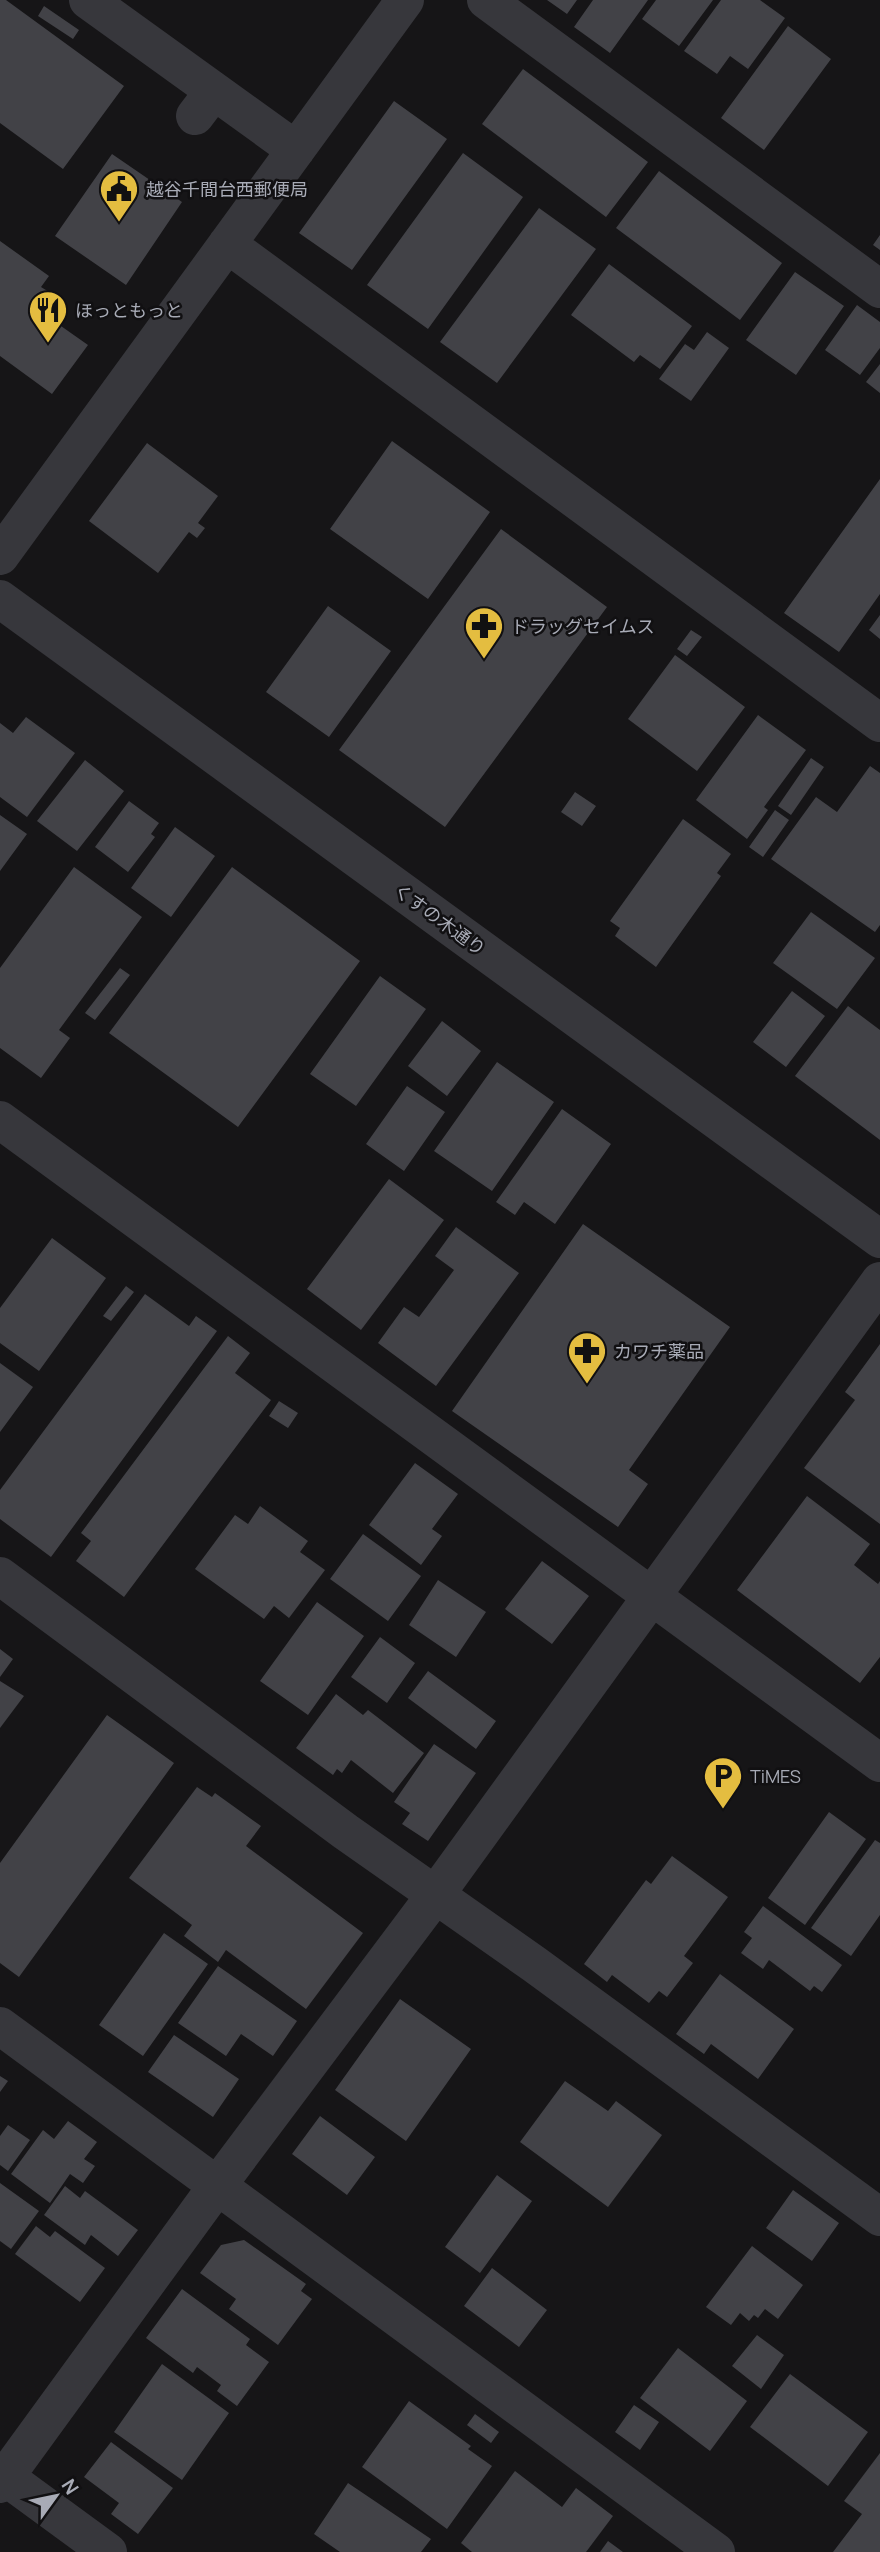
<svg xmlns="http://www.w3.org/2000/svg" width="880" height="2552" font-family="Manrope,'Noto Sans JP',sans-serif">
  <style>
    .building { fill: #424247 }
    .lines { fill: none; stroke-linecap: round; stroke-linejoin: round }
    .minor { stroke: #37373c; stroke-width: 38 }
    .labels { text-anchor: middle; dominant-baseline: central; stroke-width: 5; stroke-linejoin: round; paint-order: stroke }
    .poi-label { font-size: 18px; fill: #a8abb6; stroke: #111012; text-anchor: start }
    .street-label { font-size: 18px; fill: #a8abb6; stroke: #111012 }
  </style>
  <rect width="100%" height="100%" fill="#161517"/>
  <path class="building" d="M 0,0 L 6,0 L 124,86 L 63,169 L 0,123 Z
    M 547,0 L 577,0 L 567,14 Z
    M 593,0 L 648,0 L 610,53 L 574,27 Z
    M 656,0 L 713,0 L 679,46 L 642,19 Z
    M 721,0 L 760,0 L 785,18 L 748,69 L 730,56 L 717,74 L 684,51 Z
    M 44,6 L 79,30 L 73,39 L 38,16 Z
    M 788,26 L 831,59 L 764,150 L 721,118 Z
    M 523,69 L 648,162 L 606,217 L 482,124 Z
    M 394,101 L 447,139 L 352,270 L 299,233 Z
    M 463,153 L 523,197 L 428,329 L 367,285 Z
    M 112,154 L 182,202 L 126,285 L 55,236 Z
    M 659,171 L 782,263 L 740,320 L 616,228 Z
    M 539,208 L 596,249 L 497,383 L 440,342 Z
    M 880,235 L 880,250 L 873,245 Z
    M 0,241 L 49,276 L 41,287 L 54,295 L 41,312 L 88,345 L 52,394 L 0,356 Z
    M 609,264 L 692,326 L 660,369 L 640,355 L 634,362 L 571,315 Z
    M 795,272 L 844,306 L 796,375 L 746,340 Z
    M 857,305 L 880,322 L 880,348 L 860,375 L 825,350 Z
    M 707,332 L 729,348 L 691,401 L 659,379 L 685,344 L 694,350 Z
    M 880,364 L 880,393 L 866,382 Z
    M 392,441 L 490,512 L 428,599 L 330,529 Z
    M 147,443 L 218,496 L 198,523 L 205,528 L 197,538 L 189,532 L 158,573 L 89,521 Z
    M 880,479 L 880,594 L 839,652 L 784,613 Z
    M 501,529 L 607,607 L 445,827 L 339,750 Z
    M 328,606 L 391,651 L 329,737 L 266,692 Z
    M 880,615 L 880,639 L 869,630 Z
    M 691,630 L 702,637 L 687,656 L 677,649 Z
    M 675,655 L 745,707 L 697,771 L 628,719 Z
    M 758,715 L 806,750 L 764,807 L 768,810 L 747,839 L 696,800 Z
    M 26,717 L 75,753 L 27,817 L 0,797 L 0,723 L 13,733 Z
    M 811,758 L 824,767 L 791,815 L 778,806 Z
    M 85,760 L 124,791 L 77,851 L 37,821 Z
    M 870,766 L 880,773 L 880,925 L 875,932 L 771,859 L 816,797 L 837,812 Z
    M 575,792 L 596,806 L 582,826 L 561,812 Z
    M 129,801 L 159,823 L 151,834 L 155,837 L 128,872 L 95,847 Z
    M 775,810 L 789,820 L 763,857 L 749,847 Z
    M 0,815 L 27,834 L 0,871 Z
    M 683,819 L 731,854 L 717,873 L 721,876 L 656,967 L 615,936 L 620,928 L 610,921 Z
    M 175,827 L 215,856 L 171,917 L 131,888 Z
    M 74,867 L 142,917 L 59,1030 L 70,1038 L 41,1078 L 0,1048 L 0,968 Z
    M 232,867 L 360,961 L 238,1127 L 109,1033 Z
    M 811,912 L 875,958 L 837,1009 L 773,963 Z
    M 120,968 L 130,975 L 95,1020 L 85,1013 Z
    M 380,976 L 426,1009 L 356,1106 L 310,1074 Z
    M 792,991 L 825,1016 L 786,1067 L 753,1042 Z
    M 848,1006 L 880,1030 L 880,1140 L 795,1076 Z
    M 442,1021 L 481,1051 L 447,1096 L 408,1066 Z
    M 497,1062 L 554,1102 L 492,1191 L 434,1151 Z
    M 407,1086 L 445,1112 L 404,1171 L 366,1144 Z
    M 562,1109 L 611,1144 L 555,1224 L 524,1202 L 515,1215 L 496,1202 Z
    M 389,1179 L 444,1220 L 361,1330 L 307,1289 Z
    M 583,1224 L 730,1327 L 629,1470 L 648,1484 L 618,1527 L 452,1411 Z
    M 456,1227 L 519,1273 L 436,1386 L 378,1343 L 404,1307 L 419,1317 L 454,1270 L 435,1256 Z
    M 52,1238 L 106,1278 L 39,1371 L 0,1343 L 0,1308 Z
    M 126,1286 L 134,1292 L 111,1321 L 103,1316 Z
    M 145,1294 L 189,1326 L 196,1316 L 217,1331 L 51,1557 L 0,1519 L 0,1490 Z
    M 228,1336 L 250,1353 L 235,1373 L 271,1400 L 124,1597 L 76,1561 L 91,1541 L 81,1533 Z
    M 880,1344 L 880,1524 L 804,1468 L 855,1400 L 845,1392 Z
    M 0,1363 L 33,1387 L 0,1432 Z
    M 279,1401 L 298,1413 L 288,1428 L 269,1416 Z
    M 415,1463 L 458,1494 L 432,1529 L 442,1536 L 421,1565 L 369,1525 Z
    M 807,1496 L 870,1544 L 854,1565 L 878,1584 L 880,1581 L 880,1657 L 860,1683 L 737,1590 Z
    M 260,1506 L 308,1541 L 300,1552 L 325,1570 L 289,1618 L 274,1606 L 264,1619 L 195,1569 L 235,1515 L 248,1524 Z
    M 363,1534 L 421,1576 L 388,1621 L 330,1579 Z
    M 542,1561 L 589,1596 L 552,1644 L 505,1609 Z
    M 438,1580 L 486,1612 L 456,1657 L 409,1625 Z
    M 317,1602 L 364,1636 L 308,1715 L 260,1681 Z
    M 380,1637 L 415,1663 L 387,1703 L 351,1677 Z
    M 0,1649 L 13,1659 L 0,1677 Z
    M 428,1671 L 496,1721 L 476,1749 L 408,1698 Z
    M 0,1681 L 24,1696 L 0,1728 Z
    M 336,1694 L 363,1715 L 368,1710 L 424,1753 L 393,1793 L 351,1760 L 342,1773 L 337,1769 L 333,1775 L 296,1748 Z
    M 107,1715 L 174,1763 L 19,1977 L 0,1963 L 0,1863 Z
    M 434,1744 L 476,1773 L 428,1841 L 402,1824 L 410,1813 L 394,1802 Z
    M 197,1787 L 212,1797 L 215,1793 L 261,1826 L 246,1846 L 363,1933 L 306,2009 L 226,1950 L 218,1962 L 184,1936 L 192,1925 L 129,1878 Z
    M 829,1812 L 866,1839 L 805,1925 L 768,1898 Z
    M 875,1840 L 880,1843 L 880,1915 L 851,1956 L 811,1928 Z
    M 672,1856 L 728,1897 L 684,1956 L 693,1963 L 667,1997 L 659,1991 L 649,2003 L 612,1975 L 607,1982 L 584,1964 L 646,1880 L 651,1884 Z
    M 763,1906 L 842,1965 L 822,1992 L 814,1986 L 810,1991 L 769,1960 L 763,1969 L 741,1953 L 752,1938 L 744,1932 Z
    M 164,1933 L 208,1964 L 143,2056 L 99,2025 Z
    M 218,1966 L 297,2021 L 273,2056 L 241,2034 L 226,2056 L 178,2023 Z
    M 720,1974 L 794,2029 L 758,2079 L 711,2044 L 704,2054 L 676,2034 Z
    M 400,1999 L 471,2049 L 406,2141 L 335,2090 Z
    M 174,2035 L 239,2079 L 213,2117 L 148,2072 Z
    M 0,2076 L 8,2081 L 0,2092 Z
    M 565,2081 L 608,2111 L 616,2101 L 662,2135 L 608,2207 L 520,2142 Z
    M 320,2116 L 375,2157 L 347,2195 L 292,2154 Z
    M 68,2121 L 97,2142 L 84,2159 L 95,2166 L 83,2183 L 70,2174 L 50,2203 L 11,2174 L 43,2130 L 54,2139 Z
    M 8,2125 L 30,2140 L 8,2171 L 0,2165 L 0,2136 Z
    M 497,2175 L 532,2201 L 480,2273 L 445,2247 Z
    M 0,2183 L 39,2211 L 11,2249 L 0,2241 Z
    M 65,2186 L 80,2198 L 85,2191 L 138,2230 L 118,2256 L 91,2235 L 85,2245 L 44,2215 Z
    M 793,2190 L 839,2223 L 812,2261 L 766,2228 Z
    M 36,2226 L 50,2237 L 55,2231 L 105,2268 L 80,2302 L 15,2254 Z
    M 244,2240 L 306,2284 L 301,2291 L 312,2299 L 278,2345 L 229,2309 L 236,2299 L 200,2273 L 221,2245 Z
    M 752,2246 L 803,2285 L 778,2319 L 765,2309 L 758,2318 L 754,2315 L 749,2321 L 740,2313 L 731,2325 L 706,2307 Z
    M 492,2268 L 547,2310 L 519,2347 L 464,2306 Z
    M 182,2289 L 250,2339 L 246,2345 L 269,2362 L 237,2406 L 217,2391 L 221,2385 L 197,2367 L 193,2373 L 146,2338 Z
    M 757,2335 L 784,2355 L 761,2389 L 732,2366 Z
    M 678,2348 L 747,2401 L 710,2451 L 640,2398 Z
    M 162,2364 L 229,2413 L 182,2480 L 114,2432 Z
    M 790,2374 L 868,2432 L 828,2486 L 750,2427 Z
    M 409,2401 L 471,2446 L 468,2449 L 492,2466 L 447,2529 L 362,2467 Z
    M 634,2405 L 659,2422 L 640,2450 L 615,2432 Z
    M 475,2414 L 499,2432 L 491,2443 L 467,2425 Z
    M 111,2442 L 173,2488 L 138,2534 L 111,2514 L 119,2503 L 84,2477 Z
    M 880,2453 L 880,2552 L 833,2552 L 862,2514 L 844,2501 Z
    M 515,2471 L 562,2507 L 576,2488 L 613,2516 L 586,2552 L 472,2552 L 461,2543 Z
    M 348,2483 L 431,2539 L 421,2552 L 340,2552 L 314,2534 Z
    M 608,2541 L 623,2552 L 600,2552 Z"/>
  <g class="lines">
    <path class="minor" d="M 88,0 L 296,150
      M 486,0 L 880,289
      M 195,116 L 214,91
      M 227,244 L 880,723
      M 0,556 L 405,0
      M 0,599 L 880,1239
      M 0,1120 L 880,1763
      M 0,1576 L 346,1832 L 534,1964 L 880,2217
      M 0,2026 L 716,2552
      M 0,2473 L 108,2552
      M 0,2484 L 217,2186 L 436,1894 L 880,1281"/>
  </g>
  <defs>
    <g id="civic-pin" transform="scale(2.0125)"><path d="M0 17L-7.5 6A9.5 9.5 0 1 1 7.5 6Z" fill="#e4bd40" stroke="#111012"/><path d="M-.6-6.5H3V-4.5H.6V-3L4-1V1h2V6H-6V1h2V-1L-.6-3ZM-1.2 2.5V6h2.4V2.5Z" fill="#111"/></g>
    <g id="restaurant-pin" transform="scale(2.0125)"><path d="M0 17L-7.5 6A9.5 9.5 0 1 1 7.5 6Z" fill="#e4bd40" stroke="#111012"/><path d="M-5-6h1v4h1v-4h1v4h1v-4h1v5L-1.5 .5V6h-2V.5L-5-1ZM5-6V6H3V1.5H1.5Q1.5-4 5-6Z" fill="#111"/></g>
    <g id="pharmacy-pin" transform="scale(2.0125)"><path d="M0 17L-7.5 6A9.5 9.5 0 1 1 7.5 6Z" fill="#e4bd40" stroke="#111012"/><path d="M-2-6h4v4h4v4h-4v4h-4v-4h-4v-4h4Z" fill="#111"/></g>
    <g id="parking-pin" transform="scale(2.0125)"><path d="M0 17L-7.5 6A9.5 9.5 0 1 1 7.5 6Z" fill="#e4bd40" stroke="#111012"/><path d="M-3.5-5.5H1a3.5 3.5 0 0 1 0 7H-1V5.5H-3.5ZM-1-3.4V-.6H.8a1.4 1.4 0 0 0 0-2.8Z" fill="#111"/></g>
  </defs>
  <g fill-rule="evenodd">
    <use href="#civic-pin" x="119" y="189"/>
    <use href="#restaurant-pin" x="48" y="310"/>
    <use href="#pharmacy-pin" x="484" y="626"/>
    <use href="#pharmacy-pin" x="587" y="1351"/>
    <use href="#parking-pin" x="723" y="1776"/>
  </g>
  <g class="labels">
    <g class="poi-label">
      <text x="146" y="189">越谷千間台西郵便局</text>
      <text x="75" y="310">ほっともっと</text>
      <text x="511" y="626">ドラッグセイムス</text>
      <text x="614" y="1351">カワチ薬品</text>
      <text x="750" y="1776">TiMES</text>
    </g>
    <g class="street-label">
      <text transform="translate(440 919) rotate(36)">くすの木通り</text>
    </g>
  </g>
  <g transform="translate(56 2496) rotate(57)" stroke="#111012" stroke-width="5" paint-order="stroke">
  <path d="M0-5L12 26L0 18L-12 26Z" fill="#a8abb6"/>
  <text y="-10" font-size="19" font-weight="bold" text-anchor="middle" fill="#a8abb6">N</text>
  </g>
</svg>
